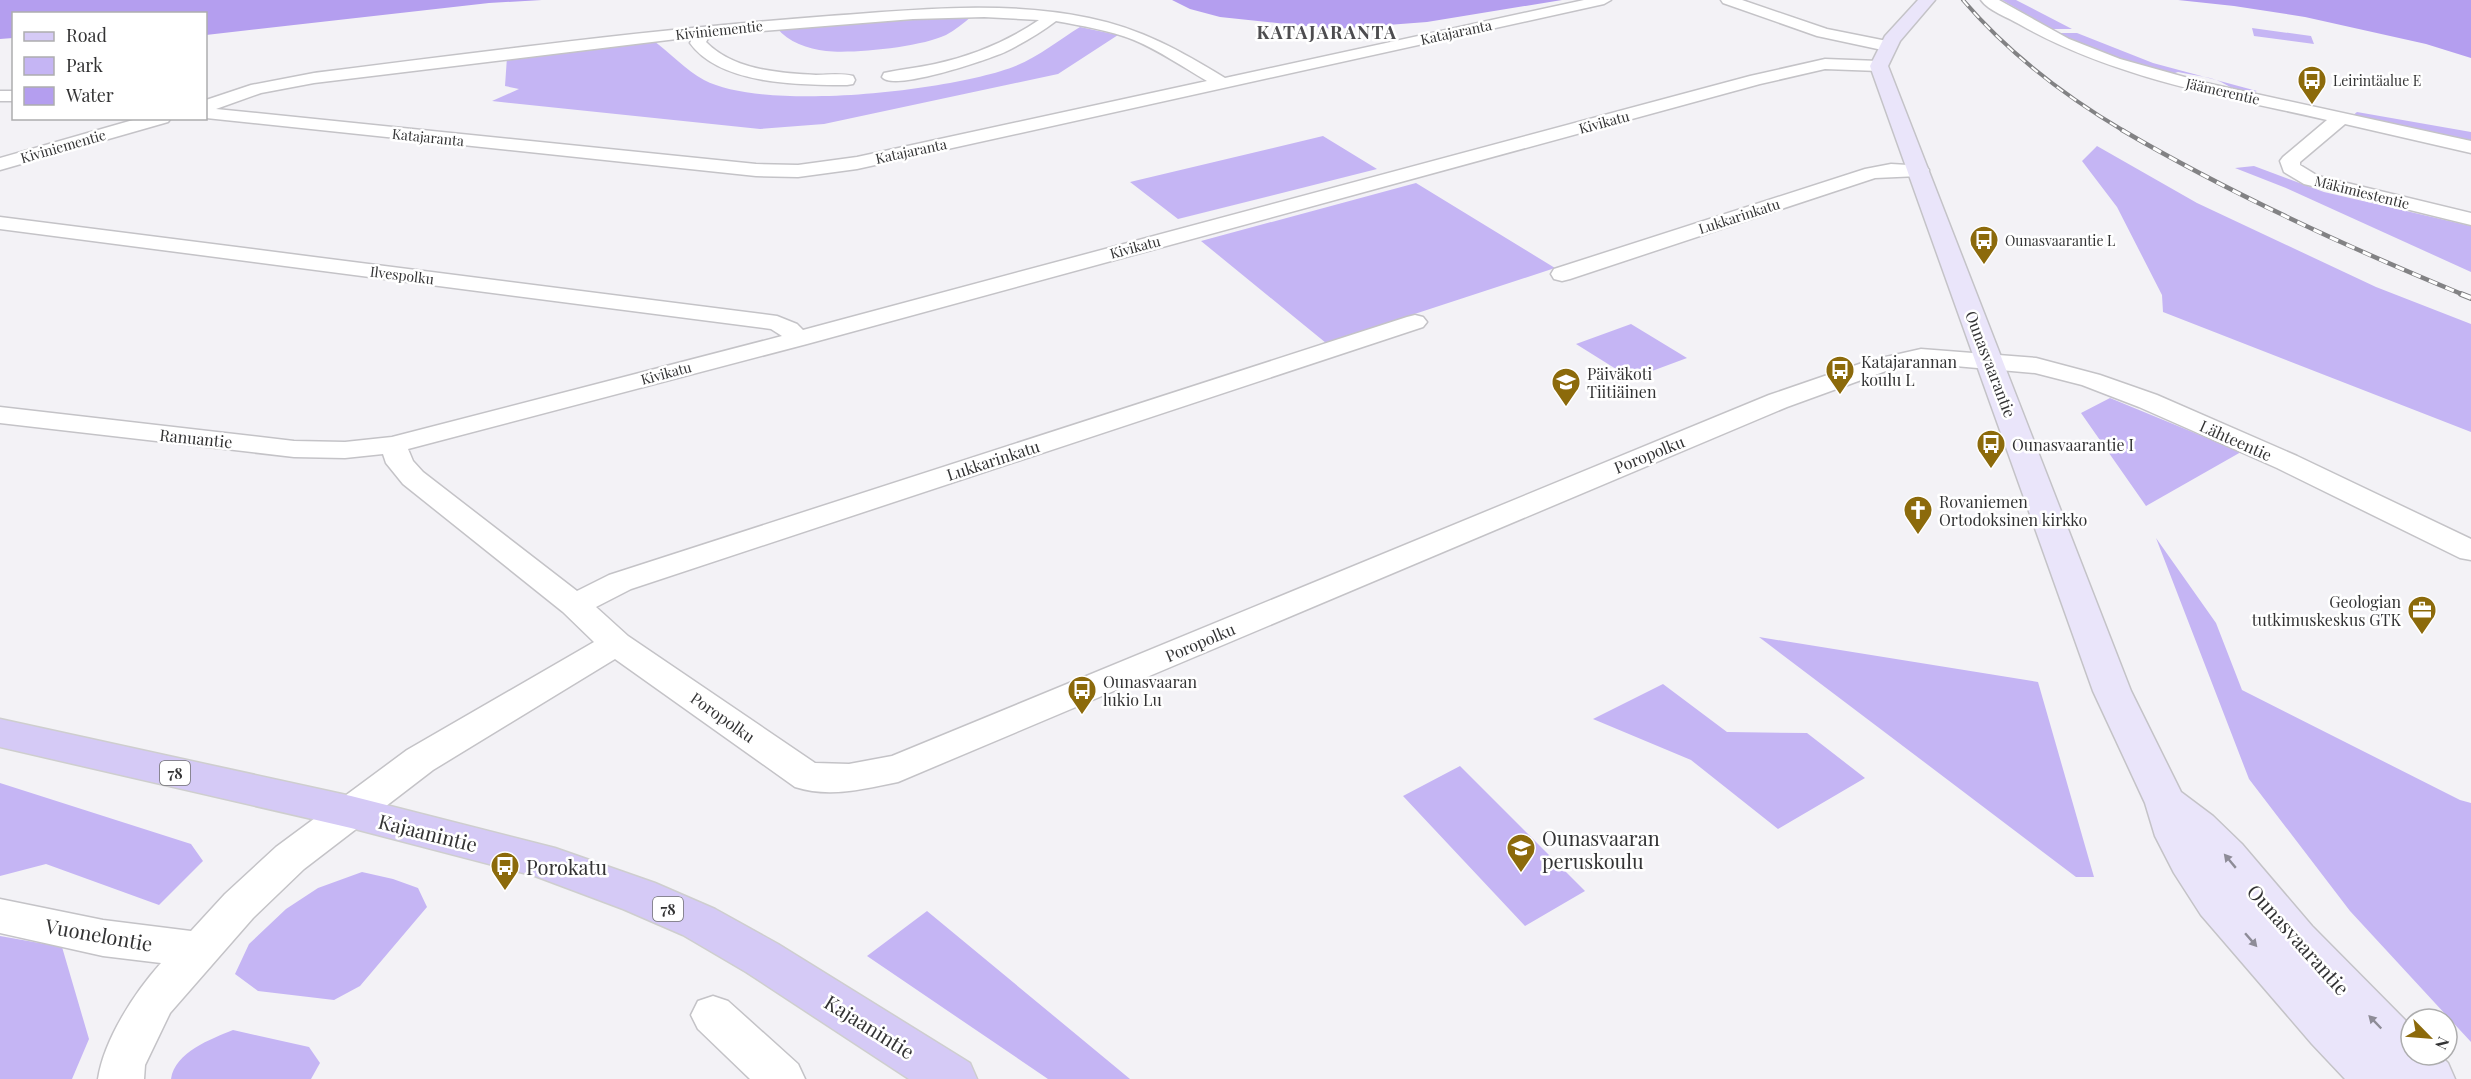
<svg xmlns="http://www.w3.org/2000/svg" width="2471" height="1079" font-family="'Playfair Display',serif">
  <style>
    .green { fill: #c5b5f4 }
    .water { fill: #b49eef }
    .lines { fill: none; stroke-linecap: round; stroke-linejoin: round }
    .street-casing { stroke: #c4c3c7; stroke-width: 3 }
    .secondary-casing { stroke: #c4c3c7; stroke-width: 3 }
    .primary-casing { stroke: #cecece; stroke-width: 3 }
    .street { fill: #fff; fill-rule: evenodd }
    .secondary { fill: #eae5fa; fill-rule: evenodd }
    .primary { fill: #d5caf6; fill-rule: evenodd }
    .rail-far2-casing { stroke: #828284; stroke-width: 4 }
    .rail-far1-casing { stroke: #828284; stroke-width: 4.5 }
    .rail-casing { stroke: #828284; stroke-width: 6 }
    .rail-far2 { stroke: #fff; stroke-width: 2; stroke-dasharray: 8; stroke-linecap: butt }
    .rail-far1 { stroke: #fff; stroke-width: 3; stroke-dasharray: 9; stroke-linecap: butt }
    .rail { stroke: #fff; stroke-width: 4; stroke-dasharray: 11; stroke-linecap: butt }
    .oneway { fill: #8e8c97 }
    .labels { text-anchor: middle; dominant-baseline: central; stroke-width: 5; stroke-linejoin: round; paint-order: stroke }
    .far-street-label { font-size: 14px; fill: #333334; stroke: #fff }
    .far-poi-label { font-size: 14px; fill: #333334; stroke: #fff; text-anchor: start }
    .shield { fill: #fff; stroke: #707071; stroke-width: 1.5 }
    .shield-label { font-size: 15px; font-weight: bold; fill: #333334 }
    .poi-label { font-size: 16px; fill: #333334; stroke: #fff; text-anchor: start }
    .street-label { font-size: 16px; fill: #333334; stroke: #fff }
    .far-district-label { font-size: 18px; font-weight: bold; letter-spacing: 1.5px; fill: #4d4c4f; stroke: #fff }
    .near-street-label { font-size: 20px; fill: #333334; stroke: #fff }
    .near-poi-label { font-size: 20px; fill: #333334; stroke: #fff; text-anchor: start }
  </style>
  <rect width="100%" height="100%" fill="#f3f2f6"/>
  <path class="green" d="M 2002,0 L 2016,0 L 2072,29 L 2052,29 Z
    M 972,16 C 964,23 955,30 946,35 C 921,47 853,54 826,51 C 808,49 788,42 777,28 Z
    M 1080,27 L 1118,35 L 1058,74 L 824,124 L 760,129 L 492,101 L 519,89 L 505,86 L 507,57 L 654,41 C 670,53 686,70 704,80 C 765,112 949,91 1013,67 C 1037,58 1059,40 1080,27 Z
    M 2252,28 L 2311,36 L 2314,44 L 2254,36 Z
    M 2060,33 L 2077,33 L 2153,63 L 2257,91 C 2244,96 2232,88 2221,82 C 2209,76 2191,75 2178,72 L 2172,74 C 2139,66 2086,53 2060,33 Z
    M 2357,112 L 2471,132 L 2471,143 L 2352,116 Z
    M 1323,136 L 1377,169 L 1178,219 L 1130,182 Z
    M 2097,146 L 2197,203 L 2376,287 L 2471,324 L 2471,432 L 2163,312 L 2162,295 L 2117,207 L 2082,161 Z
    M 2254,166 L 2324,192 L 2471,226 L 2471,272 L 2286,188 L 2235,168 Z
    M 1416,183 L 1555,268 L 1326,343 L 1201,241 Z
    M 1631,324 L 1687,358 L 1652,371 L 1616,369 L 1576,344 Z
    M 2110,398 L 2241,452 L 2146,506 L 2081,413 Z
    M 2156,538 L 2216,623 L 2242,690 L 2460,800 L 2471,803 L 2471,1042 L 2350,911 L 2249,779 Z
    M 1759,637 L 2038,682 L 2094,877 L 2076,877 Z
    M 1663,684 L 1727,732 L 1807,733 L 1865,778 L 1778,829 L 1691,760 L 1593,719 Z
    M 1460,766 L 1585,891 L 1525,926 L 1403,796 Z
    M 0,783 L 191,844 L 203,861 L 159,905 L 46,864 L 0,876 Z
    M 362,872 L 393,879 L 418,888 L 427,907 L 360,986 L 334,1000 L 258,991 L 235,974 L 249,944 L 286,909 L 318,888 Z
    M 927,911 L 1130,1079 L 1048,1079 L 867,956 Z
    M 0,936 L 62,947 L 89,1039 L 72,1079 L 0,1079 Z
    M 233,1030 L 309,1047 L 320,1063 L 311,1079 L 171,1079 C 175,1052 211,1039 233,1030 Z"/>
  <path class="water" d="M 0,0 L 542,0 L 489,3 L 206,35 L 206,14 L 14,14 L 13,38 L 0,39 Z
    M 1172,0 L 1562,0 L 1427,22 L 1335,29 L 1220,17 L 1190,9 Z
    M 2178,0 L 2471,0 L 2471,58 L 2426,44 L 2305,17 L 2234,6 Z"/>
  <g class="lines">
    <g class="street-casing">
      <path id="street" d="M 1584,0 L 1611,0 L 1604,4 L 857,169 L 798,177 L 756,176 L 206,118 L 206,100 L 251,85 L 314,73 C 486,51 657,29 829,16 C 915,10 1004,0 1089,18 C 1142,29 1179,50 1225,78 ZM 984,17 L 1039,20 C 1008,41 972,56 935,64 C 918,68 901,69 884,73 L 882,77 C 893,92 987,60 1005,52 C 1023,43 1040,33 1056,21 C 1082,26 1109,30 1134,40 C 1160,51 1183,67 1207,81 L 857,157 L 798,165 L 756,164 L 216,109 L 261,93 L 314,83 L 693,37 L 690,43 C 720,85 800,85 847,85 L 853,84 L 855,80 L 853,76 C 841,73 828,75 816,75 C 779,73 733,70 706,42 L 710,35 L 913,19 Z
        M 1721,0 L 1742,0 L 1827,29 L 1887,41 L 1895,46 L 1887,51 L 1817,36 L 1723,3 Z
        M 1981,0 L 1999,0 L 2069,39 L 2120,59 L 2206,83 L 2471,141 L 2471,153 L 2345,124 L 2300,162 L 2300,165 L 2318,176 L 2471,213 L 2471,225 L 2304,184 L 2284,172 L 2280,161 L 2283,157 L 2327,120 C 2222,96 2114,78 2019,24 C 2007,17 1989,11 1981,0 Z
        M 1825,59 L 1879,61 L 1887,66 L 1879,71 L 1825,69 L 1760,84 L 807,344 L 408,449 L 413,461 L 423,472 L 577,591 L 609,575 L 1407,317 L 1415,315 L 1423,317 L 1427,322 L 1423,327 L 631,589 L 596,607 L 628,636 L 815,763 L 849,764 L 892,756 L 1769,395 L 1868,361 L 1921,349 L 2036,358 L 2100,375 L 2157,395 L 2297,456 L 2471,539 L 2471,560 L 2460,558 L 2277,468 L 2139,407 L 2082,385 L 2035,373 L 1921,363 L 1886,371 L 1787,407 L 898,782 C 864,789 829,798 795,787 L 615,659 L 433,770 L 304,869 L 253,918 L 170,1013 L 145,1065 L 144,1079 L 98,1079 C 104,1039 135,992 161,963 L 103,956 L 0,933 L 0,899 L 103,920 L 191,931 L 225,894 L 276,847 L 407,750 L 594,642 L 563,612 L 403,484 L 386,463 L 383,454 L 345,458 L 294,457 L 0,423 L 0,407 L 294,441 L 345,442 L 392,437 L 782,336 L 771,329 L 0,229 L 0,217 L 777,316 L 797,324 L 803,330 L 1750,76 Z
        M 0,91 L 14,91 L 14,101 L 0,101 Z
        M 140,118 L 171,118 L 168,122 L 0,170 L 0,158 Z
        M 1891,164 L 1926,166 L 1929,170 L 1926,174 L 1919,176 L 1875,178 L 1570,279 L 1562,281 L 1554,279 L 1551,274 L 1554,269 L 1865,169 Z
        M 713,996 L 728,1001 L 798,1064 L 805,1079 L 750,1079 L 698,1029 L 691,1015 L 698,1001 Z"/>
    </g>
    <g class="secondary-casing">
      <path id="secondary" d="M 1918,0 L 1935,0 L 1900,41 L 1888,66 L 2131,691 L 2181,792 L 2213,816 L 2242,844 L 2312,926 L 2411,1026 L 2411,1055 L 2440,1055 L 2448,1063 L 2455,1079 L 2345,1079 L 2312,1044 L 2201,915 L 2174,873 L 2155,836 L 2145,803 L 2093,691 L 1870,66 L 1885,36 Z"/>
    </g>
    <g class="primary-casing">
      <path id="primary" d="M 0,719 L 351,796 L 555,848 L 655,883 L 715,909 L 778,944 L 970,1063 L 977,1079 L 909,1079 L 746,972 L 683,935 L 623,909 L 535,876 L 351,828 L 0,747 Z"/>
    </g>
    <use href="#street" class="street"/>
    <use href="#secondary" class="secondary"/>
    <use href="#primary" class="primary"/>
    <g class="rail-far2-casing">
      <path id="rail-far2" d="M 1963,0 C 2009,54 2063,95 2124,131"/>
    </g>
    <g class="rail-far1-casing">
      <path id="rail-far1" d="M 2122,130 C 2231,194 2347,247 2464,295"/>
    </g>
    <g class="rail-casing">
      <path id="rail" d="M 2461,294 L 2471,298"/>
    </g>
    <use href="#rail-far2" class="rail-far2"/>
    <use href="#rail-far1" class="rail-far1"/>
    <use href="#rail" class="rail"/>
  </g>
  <defs><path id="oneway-solid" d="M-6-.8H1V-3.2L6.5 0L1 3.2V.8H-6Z" transform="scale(1.5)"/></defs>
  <g class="oneway">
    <use href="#oneway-solid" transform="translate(2230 861) rotate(-130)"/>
    <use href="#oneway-solid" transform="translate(2251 940) rotate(49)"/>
    <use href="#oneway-solid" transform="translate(2375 1022) rotate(-134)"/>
  </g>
  <defs>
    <g id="bus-pin" transform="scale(1.5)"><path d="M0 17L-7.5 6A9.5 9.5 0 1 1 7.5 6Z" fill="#8c6a0b" stroke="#fff"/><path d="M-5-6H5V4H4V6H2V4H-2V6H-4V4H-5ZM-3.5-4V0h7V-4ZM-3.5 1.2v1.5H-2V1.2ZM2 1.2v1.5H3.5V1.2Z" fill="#fff"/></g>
    <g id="school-pin" transform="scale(1.5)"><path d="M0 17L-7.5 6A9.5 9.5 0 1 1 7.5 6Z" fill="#8c6a0b" stroke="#fff"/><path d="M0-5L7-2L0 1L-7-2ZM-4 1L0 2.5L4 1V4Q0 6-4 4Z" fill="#fff"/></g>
    <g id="church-pin" transform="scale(1.5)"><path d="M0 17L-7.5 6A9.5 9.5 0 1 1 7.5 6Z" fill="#8c6a0b" stroke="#fff"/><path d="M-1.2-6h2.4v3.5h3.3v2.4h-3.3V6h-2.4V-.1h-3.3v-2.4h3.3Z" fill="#fff"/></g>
    <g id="office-pin" transform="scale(1.5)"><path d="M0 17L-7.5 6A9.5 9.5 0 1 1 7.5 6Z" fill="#8c6a0b" stroke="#fff"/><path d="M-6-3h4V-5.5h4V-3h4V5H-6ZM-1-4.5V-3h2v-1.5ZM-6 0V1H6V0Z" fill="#fff"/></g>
  </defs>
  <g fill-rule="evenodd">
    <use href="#bus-pin" x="2312" y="80"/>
    <use href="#bus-pin" x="1984" y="240"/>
    <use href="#bus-pin" x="1840" y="370"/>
    <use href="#school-pin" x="1566" y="382"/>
    <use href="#bus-pin" x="1991" y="444"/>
    <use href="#church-pin" x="1918" y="510"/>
    <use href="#office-pin" x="2422" y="610"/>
    <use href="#bus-pin" x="1082" y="690"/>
    <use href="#school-pin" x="1521" y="848"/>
    <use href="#bus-pin" x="505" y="866"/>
  </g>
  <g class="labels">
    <g class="far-street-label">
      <text transform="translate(719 30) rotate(-6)">Kiviniementie</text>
      <text transform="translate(1456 32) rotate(-12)">Katajaranta</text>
      <text transform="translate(2223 91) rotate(13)">Jäämerentie</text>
      <text transform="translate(1604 122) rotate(-15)">Kivikatu</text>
      <text transform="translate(428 137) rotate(6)">Katajaranta</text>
      <text transform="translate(63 146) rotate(-16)">Kiviniementie</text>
      <text transform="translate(911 151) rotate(-12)">Katajaranta</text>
      <text transform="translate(2362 192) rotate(14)">Mäkimiestentie</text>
      <text transform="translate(1739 216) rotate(-18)">Lukkarinkatu</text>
      <text transform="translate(1135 247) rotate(-15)">Kivikatu</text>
      <text transform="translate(402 275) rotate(7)">Ilvespolku</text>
      <text transform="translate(666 373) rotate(-15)">Kivikatu</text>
    </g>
    <g class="far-poi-label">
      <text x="2333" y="80">Leirintäalue E</text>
      <text x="2005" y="240">Ounasvaarantie L</text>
    </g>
    <g class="shield">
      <rect x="160" y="761" width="30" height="24" rx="4.5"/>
      <rect x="653" y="897" width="30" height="24" rx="4.5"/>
    </g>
    <g class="shield-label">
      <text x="175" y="773">78</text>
      <text x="668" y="909">78</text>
    </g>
    <g class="poi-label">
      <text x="1861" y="361">Katajarannan<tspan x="1861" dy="18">koulu L</tspan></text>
      <text x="1587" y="373">Päiväkoti<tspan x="1587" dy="18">Tiitiäinen</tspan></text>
      <text x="2012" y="444">Ounasvaarantie I</text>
      <text x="1939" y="501">Rovaniemen<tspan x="1939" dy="18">Ortodoksinen kirkko</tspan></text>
      <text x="2401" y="601" text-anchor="end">Geologian<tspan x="2401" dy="18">tutkimuskeskus GTK</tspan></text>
      <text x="1103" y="681">Ounasvaaran<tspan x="1103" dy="18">lukio Lu</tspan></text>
    </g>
    <g class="street-label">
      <text transform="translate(1991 364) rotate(69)">Ounasvaarantie</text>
      <text transform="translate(196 438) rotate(6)">Ranuantie</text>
      <text transform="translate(2236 440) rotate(24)">Lähteentie</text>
      <text transform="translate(1649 454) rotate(-22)">Poropolku</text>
      <text transform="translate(993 460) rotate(-18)">Lukkarinkatu</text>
      <text transform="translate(1200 642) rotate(-23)">Poropolku</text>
      <text transform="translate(723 717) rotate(35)">Poropolku</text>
    </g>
    <g class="far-district-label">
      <text x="1327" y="32">KATAJARANTA</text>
    </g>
    <g class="near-street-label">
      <text transform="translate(428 832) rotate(14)">Kajaanintie</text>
      <text transform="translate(99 934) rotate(10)">Vuonelontie</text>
      <text transform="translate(2299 939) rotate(48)">Ounasvaarantie</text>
      <text transform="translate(870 1026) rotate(32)">Kajaanintie</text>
    </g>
    <g class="near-poi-label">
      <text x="1542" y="837">Ounasvaaran<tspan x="1542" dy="23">peruskoulu</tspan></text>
      <text x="526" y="866">Porokatu</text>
    </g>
  </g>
  <rect x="12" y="12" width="195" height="108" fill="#ffffff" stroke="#adadae" stroke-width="1.5"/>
  <rect x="24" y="32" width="30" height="9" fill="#d5caf6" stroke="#adadae" stroke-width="1.5"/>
  <text x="66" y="42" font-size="18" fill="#333334">Road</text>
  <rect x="24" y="57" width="30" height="18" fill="#c5b5f4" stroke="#adadae" stroke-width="1.5"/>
  <text x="66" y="72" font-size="18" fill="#333334">Park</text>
  <rect x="24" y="87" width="30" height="18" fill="#b49eef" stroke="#adadae" stroke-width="1.5"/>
  <text x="66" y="102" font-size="18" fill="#333334">Water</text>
  <g transform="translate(2429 1037) rotate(115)"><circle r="28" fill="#ffffff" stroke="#adadae" stroke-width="1.5"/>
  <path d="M0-4.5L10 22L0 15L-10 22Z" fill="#8c6a0b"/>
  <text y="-9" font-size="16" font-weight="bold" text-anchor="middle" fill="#333334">N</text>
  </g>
</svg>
